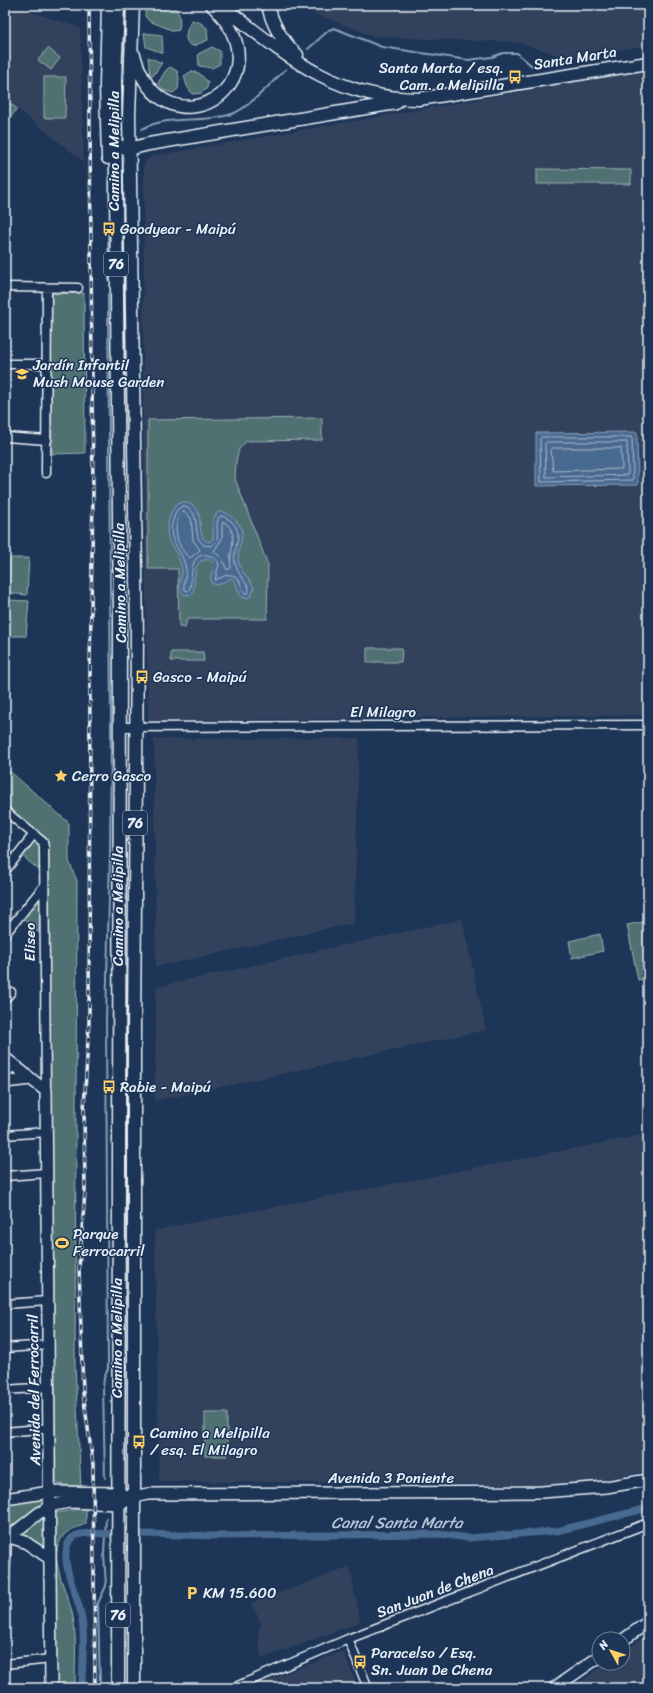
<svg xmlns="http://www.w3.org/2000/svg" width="653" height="1693" font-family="Sriracha,sans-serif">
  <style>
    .built { fill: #32435d }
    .green { fill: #4f7172; stroke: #9cb1b5 }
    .water { fill: #4a6a90; stroke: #89a0ba }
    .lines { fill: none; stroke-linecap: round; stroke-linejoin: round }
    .shore { stroke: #a9bbce; stroke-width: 1 }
    .stream { stroke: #89a0ba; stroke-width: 2 }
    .canal { stroke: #4a6a90; stroke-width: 7 }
    .street-casing { stroke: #e8f1f8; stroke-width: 11 }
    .secondary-casing { stroke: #e8f1f8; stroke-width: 14 }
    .primary-casing { stroke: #e8f1f8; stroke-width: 15 }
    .street { stroke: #1d3557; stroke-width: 8 }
    .secondary { stroke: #1d3557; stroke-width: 11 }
    .primary { stroke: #1d3557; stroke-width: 12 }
    .rail-casing { stroke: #e8f1f8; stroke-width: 3.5 }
    .rail { stroke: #1d3557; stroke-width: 2; stroke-dasharray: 6; stroke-linecap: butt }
    .labels { text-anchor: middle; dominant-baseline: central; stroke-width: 3; stroke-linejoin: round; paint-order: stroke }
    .shield { fill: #1d3557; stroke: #abb9c8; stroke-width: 1 }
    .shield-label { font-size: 14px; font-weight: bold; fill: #e8f1f8 }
    .street-label { font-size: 15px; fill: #e8f1f8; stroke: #1d3557 }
    .poi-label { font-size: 15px; fill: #e8f1f8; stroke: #1d3557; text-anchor: start }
    .water-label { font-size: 16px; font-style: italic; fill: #b1c2d4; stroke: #1d3557 }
  </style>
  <rect width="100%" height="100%" fill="#1d3557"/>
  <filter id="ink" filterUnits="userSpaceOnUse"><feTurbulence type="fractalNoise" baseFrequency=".025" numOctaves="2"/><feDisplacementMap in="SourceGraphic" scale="8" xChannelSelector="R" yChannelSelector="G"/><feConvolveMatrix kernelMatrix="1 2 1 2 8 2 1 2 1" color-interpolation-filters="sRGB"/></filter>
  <g filter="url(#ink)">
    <path class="built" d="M 291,5 L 648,5 L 648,45 L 576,57 L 564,57 L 517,42 L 376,37 Z
      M 17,7 L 80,28 L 84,162 L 5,99 L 5,21 Z
      M 648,70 L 648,715 L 148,721 L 143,408 L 144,166 L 146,161 L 153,156 Z
      M 359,738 L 354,923 L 156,967 L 154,739 Z
      M 462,919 L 486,1030 L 155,1101 L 156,987 Z
      M 648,1134 L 648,1471 L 576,1485 L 159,1481 L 155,1230 Z
      M 350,1567 L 360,1622 L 261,1659 L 258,1633 L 261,1623 L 251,1603 Z
      M 648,1634 L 648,1688 L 571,1688 L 607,1663 L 623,1663 L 623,1652 Z
      M 343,1651 L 358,1688 L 249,1688 Z"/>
    <path class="green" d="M 146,5 L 174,7 C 181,14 180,20 179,30 L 174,31 L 149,21 L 145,16 Z
      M 192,20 L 201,23 L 207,28 L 208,40 L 193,46 C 181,42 187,28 192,20 Z
      M 144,33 L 162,35 L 163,53 L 146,47 Z
      M 212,47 L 220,51 L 220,64 L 212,68 L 199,66 L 198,54 Z
      M 48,48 L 60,58 L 51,70 L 38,60 Z
      M 148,57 L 162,63 L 153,76 L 150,75 Z
      M 170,67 L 177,71 L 179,78 L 178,89 L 173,93 L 163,90 L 158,83 L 166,70 Z
      M 192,71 L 199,73 L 208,82 L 207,88 L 202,93 L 192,94 L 187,86 L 184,76 Z
      M 44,77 L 66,77 L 65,118 L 44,118 Z
      M 5,99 L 17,109 L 5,125 Z
      M 537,169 L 631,170 L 631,184 L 537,184 Z
      M 84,293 L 85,453 L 52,454 L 50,294 Z
      M 322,418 L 322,440 L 247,441 L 239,449 L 236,461 L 235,479 L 268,565 L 267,619 L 187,619 L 185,628 L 179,627 L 178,569 L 148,569 L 148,420 Z
      M 10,558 L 29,558 L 27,595 L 9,593 Z
      M 9,600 L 29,601 L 26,636 L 9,636 Z
      M 367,648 L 402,648 L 401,662 L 367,662 Z
      M 171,652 L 203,652 L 204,661 L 171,661 Z
      M 5,767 L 69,823 L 69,861 L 77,881 L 75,1366 L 81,1487 L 58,1484 L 56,1482 L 47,845 L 5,808 Z
      M 33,839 L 40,845 L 39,870 L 21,855 Z
      M 40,896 L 39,933 L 22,918 Z
      M 648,921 L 648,978 L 638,980 L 627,925 Z
      M 600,934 L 603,951 L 572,958 L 569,941 Z
      M 205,1413 L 227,1413 L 227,1456 L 205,1456 Z
      M 44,1495 L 45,1507 L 5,1533 L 5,1503 L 28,1501 Z
      M 86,1508 L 86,1524 C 79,1527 69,1529 64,1535 C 45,1557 69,1593 73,1617 C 77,1640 75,1665 75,1688 L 55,1688 L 55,1513 Z
      M 45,1516 L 46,1542 L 44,1546 L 41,1548 L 18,1536 Z"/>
    <path class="water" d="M 637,432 L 638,485 L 536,486 L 536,433 Z
      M 184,502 C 209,507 194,532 206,541 L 210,542 L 213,539 L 213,519 L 218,512 C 223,511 228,513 232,517 C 253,534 234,545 239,564 C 242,573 250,580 254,588 L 251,596 L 246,598 L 241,597 L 235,582 L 232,578 L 218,585 L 211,583 L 211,576 L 215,565 C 213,561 209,559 205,560 C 191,561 197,585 192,594 L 186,595 C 174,589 183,579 182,570 C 178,545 159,544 171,514 C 173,507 176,503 184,502 Z"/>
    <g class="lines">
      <path class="shore" d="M 542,437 L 632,437 L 633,480 L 541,482 L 540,439 Z
        M 547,442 L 627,442 L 628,475 L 546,477 L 545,444 Z
        M 553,448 L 621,448 L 622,469 L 553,471 L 551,450 Z
        M 183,506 C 204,511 190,536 204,545 L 211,546 C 224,539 212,525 220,516 C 224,516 227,518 231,521 C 246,536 232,546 235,563 C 237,572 244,580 249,588 L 248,593 L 244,593 L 239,580 L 233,575 L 227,575 L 215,580 L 219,564 C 217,559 212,556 207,555 C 188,554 193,577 190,588 L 188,591 L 185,590 C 182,583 187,576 186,569 C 180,541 162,542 177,510 Z
        M 183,511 L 191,518 L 193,540 L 200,550 L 190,558 C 177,549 170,523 183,511 Z
        M 224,522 C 241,533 228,549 231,568 L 227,570 L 222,559 L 214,551 L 222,539 L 222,524 Z"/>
      <path class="stream" d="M 308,49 L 329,30 L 334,28 L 382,47 L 468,60 L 492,57 L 503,53 L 517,53 L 532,66
        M 142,129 C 169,114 203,124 232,114 C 248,109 273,81 286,69
        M 108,233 L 109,280
        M 105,1478 L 103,1387 L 104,1378 L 108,1369 L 106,1020 L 110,855 L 111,727 L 108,294
        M 100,1688 L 98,1603 L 106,1586 L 104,1553 L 106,1518"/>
      <path class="canal" d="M 142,1534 L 219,1536 L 439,1534 L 469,1538 L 557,1531 L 648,1508
        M 82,1688 C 82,1665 86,1636 81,1614 C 78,1595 57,1559 70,1540 C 78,1530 100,1534 111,1534"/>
      <g class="street-casing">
        <path id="street" d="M 5,287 L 78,288
          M 5,364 L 46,364
          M 5,437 L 47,440
          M 46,473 L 47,289
          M 119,727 L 648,725
          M 5,811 L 43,842 L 44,847 L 46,1091
          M 5,871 L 34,834
          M 5,934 L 44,886
          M 5,999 L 11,992
          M 5,1135 L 47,1132
          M 5,1176 L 47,1173
          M 5,1304 L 48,1301
          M 5,1348 L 49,1345
          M 5,1390 L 49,1387
          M 5,1432 L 50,1428
          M 5,1583 L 7,1536
          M 348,1639 L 368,1688
          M 5,1664 L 51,1659
          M 233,1688 L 348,1639 L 648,1523"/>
      </g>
      <g class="secondary-casing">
        <path id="secondary" d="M 5,1058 L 46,1091 L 51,1688
          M 5,1073 L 12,1064
          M 5,1082 L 31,1079
          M 5,1499 L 50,1492 L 118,1493 L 127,1496
          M 5,1536 L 15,1532 L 39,1513 L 54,1505 L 69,1502 L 119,1504 L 138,1496 L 148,1494 L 542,1492 L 606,1487 L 648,1480
          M 7,1536 L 25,1542 L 49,1558
          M 623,1640 L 648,1622
          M 554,1688 L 599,1657"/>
      </g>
      <g class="primary-casing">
        <path id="primary" d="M 118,5 L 115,79 L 120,622 L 118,1688
          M 133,5 L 129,115 L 137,638 L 134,1032 L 134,1688
          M 221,5 C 284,54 334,99 419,99 L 648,63
          M 268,5 C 272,25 282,41 297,55
          M 134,55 C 163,161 292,84 212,5
          M 122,147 L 129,149 L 149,144 L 396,103
          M 108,158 L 106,85 L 108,5"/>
      </g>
      <use href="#street" class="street"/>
      <use href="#secondary" class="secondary"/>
      <use href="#primary" class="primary"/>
      <g class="rail-casing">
        <path id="rail" d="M 89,5 L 93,495 L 90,669 L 89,1022 L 84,1109 L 85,1192 L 79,1267 L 83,1393 L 93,1464 L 95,1688"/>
      </g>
      <use href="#rail" class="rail"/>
    </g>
  </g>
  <defs>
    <g id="bus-bare" transform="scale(1.08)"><path d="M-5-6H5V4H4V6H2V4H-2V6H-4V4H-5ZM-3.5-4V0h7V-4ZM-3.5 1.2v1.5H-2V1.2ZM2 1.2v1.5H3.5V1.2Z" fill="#ffd166" stroke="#1d3557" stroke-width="2.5" paint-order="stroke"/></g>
    <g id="school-bare" transform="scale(1.08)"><path d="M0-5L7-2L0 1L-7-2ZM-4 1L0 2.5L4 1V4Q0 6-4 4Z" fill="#ffd166" stroke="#1d3557" stroke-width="2.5" paint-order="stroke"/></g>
    <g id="sight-bare" transform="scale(1.08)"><path d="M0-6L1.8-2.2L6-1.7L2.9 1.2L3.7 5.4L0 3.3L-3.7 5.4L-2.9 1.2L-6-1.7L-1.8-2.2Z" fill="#ffd166" stroke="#1d3557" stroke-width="2.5" paint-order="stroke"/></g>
    <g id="stadium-bare" transform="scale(1.08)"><path d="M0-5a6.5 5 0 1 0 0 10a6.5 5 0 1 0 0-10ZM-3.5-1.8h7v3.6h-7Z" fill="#ffd166" stroke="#1d3557" stroke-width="2.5" paint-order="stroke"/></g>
    <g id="parking-bare" transform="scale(1.08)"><path d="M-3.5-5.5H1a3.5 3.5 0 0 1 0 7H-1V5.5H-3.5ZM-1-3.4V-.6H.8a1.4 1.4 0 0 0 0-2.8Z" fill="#ffd166" stroke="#1d3557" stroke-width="2.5" paint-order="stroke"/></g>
  </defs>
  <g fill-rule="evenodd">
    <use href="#bus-bare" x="515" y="77"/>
    <use href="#bus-bare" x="109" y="229"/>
    <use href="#school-bare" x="22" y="374"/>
    <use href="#bus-bare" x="142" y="677"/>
    <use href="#sight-bare" x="61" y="776"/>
    <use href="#bus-bare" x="109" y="1087"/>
    <use href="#stadium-bare" x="62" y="1243"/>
    <use href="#bus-bare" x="139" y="1442"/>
    <use href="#parking-bare" x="192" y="1593"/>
    <use href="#bus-bare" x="360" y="1662"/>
  </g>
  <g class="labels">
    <g class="shield">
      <rect x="104" y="252" width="24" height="24" rx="3"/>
      <rect x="123" y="811" width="24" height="24" rx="3"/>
      <rect x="106" y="1603" width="24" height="24" rx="3"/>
    </g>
    <g class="shield-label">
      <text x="116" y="264">76</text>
      <text x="135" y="823">76</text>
      <text x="118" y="1615">76</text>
    </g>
    <g class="street-label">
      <text transform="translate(575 58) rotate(-9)">Santa Marta</text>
      <text transform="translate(114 151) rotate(-90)">Camino a Melipilla</text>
      <text transform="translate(120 583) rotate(-91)">Camino a Melipilla</text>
      <text x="383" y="712">El Milagro</text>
      <text transform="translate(118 906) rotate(-90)">Camino a Melipilla</text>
      <text transform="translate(30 942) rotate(-90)">Eliseo</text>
      <text transform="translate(117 1338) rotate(-90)">Camino a Melipilla</text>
      <text transform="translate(34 1390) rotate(-91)">Avenida del Ferrocarril</text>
      <text x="391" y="1478">Avenida 3 Poniente</text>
      <text transform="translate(435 1591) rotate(-21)">San Juan de Chena</text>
    </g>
    <g class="poi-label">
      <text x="504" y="68" text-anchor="end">Santa Marta / esq.<tspan x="504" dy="17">Cam. a Melipilla</tspan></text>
      <text x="120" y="229">Goodyear - Maipú</text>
      <text x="33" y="365">Jardín Infantil<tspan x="33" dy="17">Mush Mouse Garden</tspan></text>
      <text x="153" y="677">Gasco - Maipú</text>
      <text x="72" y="776">Cerro Gasco</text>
      <text x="120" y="1087">Rabie - Maipú</text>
      <text x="73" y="1234">Parque<tspan x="73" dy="17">Ferrocarril</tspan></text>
      <text x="150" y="1433">Camino a Melipilla<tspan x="150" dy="17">/ esq. El Milagro</tspan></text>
      <text x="203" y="1593">KM 15.600</text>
      <text x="371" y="1653">Paracelso / Esq.<tspan x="371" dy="17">Sn. Juan De Chena</tspan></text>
    </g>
    <g class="water-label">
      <text x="397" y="1522">Canal Santa Marta</text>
    </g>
  </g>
  <rect width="653" height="1693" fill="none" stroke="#1d3557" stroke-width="20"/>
  <rect x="10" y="10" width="633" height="1673" fill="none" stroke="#e8f1f8" stroke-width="1.5" filter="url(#ink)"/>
  <g transform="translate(611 1651) rotate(309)"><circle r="19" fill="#1d3557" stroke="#6e8097"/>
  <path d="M0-3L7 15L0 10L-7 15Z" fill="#ffd166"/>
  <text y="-6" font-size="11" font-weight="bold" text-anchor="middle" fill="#e8f1f8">N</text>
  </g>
</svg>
